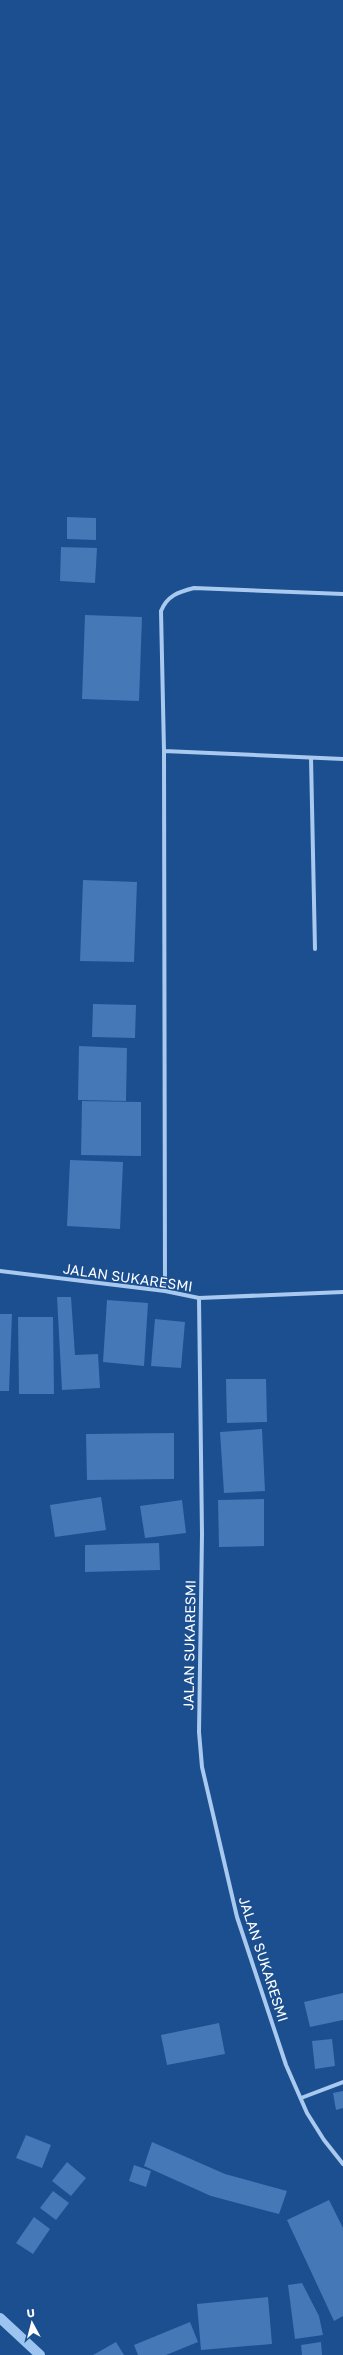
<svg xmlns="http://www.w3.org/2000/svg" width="343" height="2355" font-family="'Golos Text',sans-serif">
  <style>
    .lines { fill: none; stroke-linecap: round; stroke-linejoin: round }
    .stream { stroke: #9cc4f0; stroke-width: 10 }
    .building { fill: #4478b7 }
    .street { stroke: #a9c9ee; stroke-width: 4 }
    .labels { text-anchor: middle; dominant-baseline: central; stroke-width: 3; stroke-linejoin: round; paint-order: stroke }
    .street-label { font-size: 14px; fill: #fff; stroke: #1b4f8f }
  </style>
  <rect width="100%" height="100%" fill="#1b4f8f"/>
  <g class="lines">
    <path class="stream" d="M 0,2318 L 40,2355"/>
  </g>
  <path class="building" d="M 67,517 L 96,518 L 96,540 L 67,539 Z
    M 61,547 L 97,548 L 95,583 L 60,581 Z
    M 85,615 L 142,617 L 139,701 L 82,699 Z
    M 83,880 L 137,882 L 134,962 L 80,961 Z
    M 93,1004 L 136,1005 L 135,1038 L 92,1037 Z
    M 79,1046 L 127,1048 L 126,1101 L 78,1100 Z
    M 82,1101 L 141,1102 L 141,1156 L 81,1155 Z
    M 70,1160 L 123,1162 L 120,1229 L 67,1226 Z
    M 57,1297 L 71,1297 L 75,1355 L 98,1354 L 100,1388 L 62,1390 Z
    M 107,1300 L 148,1303 L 144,1366 L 103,1362 Z
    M 0,1314 L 12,1314 L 9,1391 L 0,1391 Z
    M 18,1317 L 53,1317 L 54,1394 L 19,1394 Z
    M 155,1319 L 185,1322 L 181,1368 L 151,1366 Z
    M 226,1379 L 266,1379 L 267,1422 L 227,1423 Z
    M 262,1429 L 265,1491 L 224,1493 L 220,1432 Z
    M 174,1433 L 174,1479 L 87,1480 L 86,1434 Z
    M 101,1497 L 106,1530 L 55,1537 L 50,1505 Z
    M 264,1499 L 264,1546 L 219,1547 L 218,1500 Z
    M 182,1500 L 186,1533 L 145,1538 L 140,1506 Z
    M 159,1543 L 160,1570 L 85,1572 L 85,1545 Z
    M 343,1993 L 343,2020 L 310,2027 L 304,2002 Z
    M 219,2023 L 225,2054 L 167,2065 L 161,2035 Z
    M 332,2039 L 335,2066 L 315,2069 L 312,2041 Z
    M 343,2091 L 343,2108 L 336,2110 L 333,2093 Z
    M 26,2135 L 51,2145 L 42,2168 L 16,2158 Z
    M 152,2142 L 225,2174 L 287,2191 L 279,2214 L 211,2196 L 144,2166 Z
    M 67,2162 L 86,2178 L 71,2196 L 52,2181 Z
    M 134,2165 L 151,2171 L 146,2187 L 129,2181 Z
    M 53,2191 L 69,2203 L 56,2220 L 40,2208 Z
    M 329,2200 L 343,2228 L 343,2316 L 334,2321 L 287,2220 Z
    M 34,2217 L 50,2229 L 33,2254 L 16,2243 Z
    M 302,2283 L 319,2316 L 323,2335 L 295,2339 L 288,2285 Z
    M 268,2297 L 272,2344 L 201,2350 L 197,2304 Z
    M 190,2322 L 198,2342 L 166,2355 L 138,2355 L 134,2345 Z
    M 116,2342 L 124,2355 L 93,2355 Z
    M 321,2342 L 322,2355 L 302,2355 L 301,2345 Z"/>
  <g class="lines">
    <path class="street" d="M 164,751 L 343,759
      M 311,758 L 315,949
      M 0,1271 L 165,1291 L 199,1298 L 202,1534 L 199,1732 L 202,1767 L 237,1917 L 286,2065 L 307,2113 L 324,2140 L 343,2164
      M 165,1291 L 164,751 L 161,611 C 167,596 178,592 194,588 L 343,594
      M 199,1298 L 343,1292
      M 301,2098 L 343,2082"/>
  </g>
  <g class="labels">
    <g class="street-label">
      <text transform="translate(128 1277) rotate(8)">JALAN SUKARESMI</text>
      <text transform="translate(189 1645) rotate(-89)">JALAN SUKARESMI</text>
      <text transform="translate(264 1959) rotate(72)">JALAN SUKARESMI</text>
    </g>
  </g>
  <g transform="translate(32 2323) rotate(353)" stroke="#1b4f8f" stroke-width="3" paint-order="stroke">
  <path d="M0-3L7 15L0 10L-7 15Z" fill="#ffffff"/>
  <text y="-6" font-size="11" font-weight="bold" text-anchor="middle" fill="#ffffff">U</text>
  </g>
</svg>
